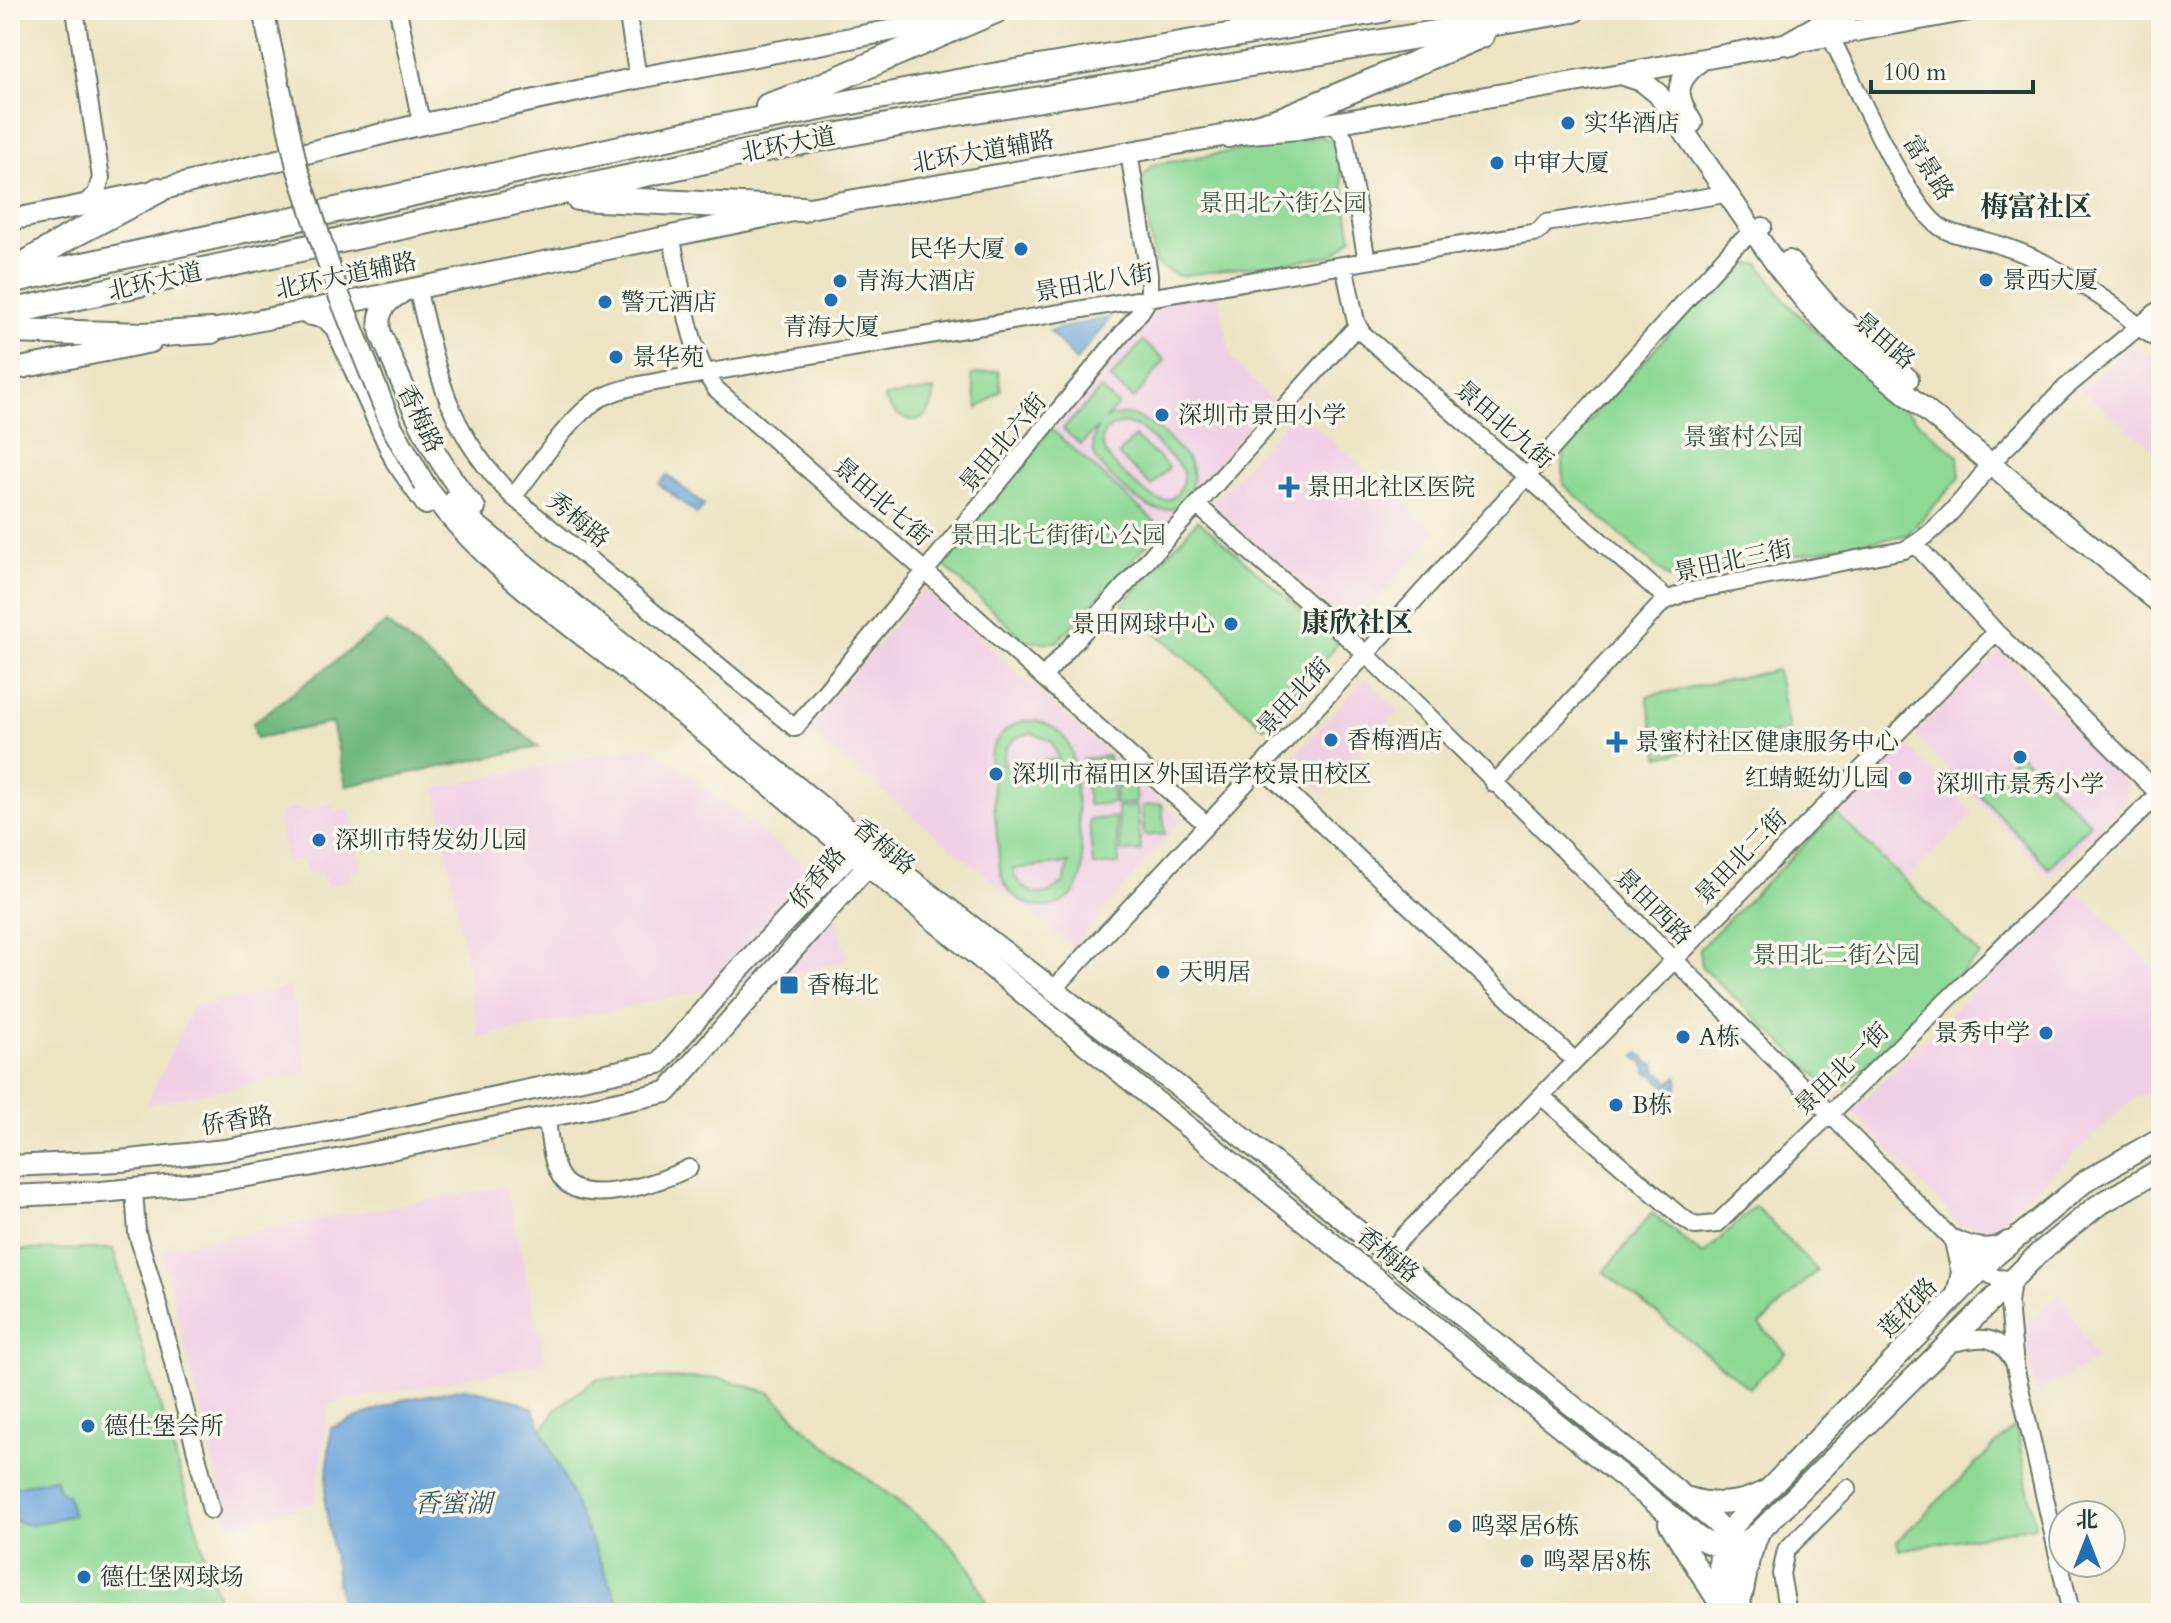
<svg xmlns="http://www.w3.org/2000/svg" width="2171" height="1623" font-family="Cardo,'Noto Serif SC',serif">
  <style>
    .built { fill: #f0d0e5 }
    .green { fill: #8ed996; stroke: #568b65; stroke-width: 2; fill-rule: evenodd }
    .forest { fill: #72b97f; stroke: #487b5a; stroke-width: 2 }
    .water { fill: #6ca6dc; stroke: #467288; stroke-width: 2 }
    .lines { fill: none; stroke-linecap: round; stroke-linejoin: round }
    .minor-casing { stroke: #677766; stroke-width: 20 }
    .major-casing { stroke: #677766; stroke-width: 24 }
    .highway-casing { stroke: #677766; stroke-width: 28 }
    .minor { stroke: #fff; stroke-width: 16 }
    .major { stroke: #fff; stroke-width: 20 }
    .highway { stroke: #fff; stroke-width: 24 }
    .major-bridge-casing { stroke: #677766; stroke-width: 24; stroke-linecap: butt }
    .major-bridge { stroke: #fff; stroke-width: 20 }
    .poi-dot { fill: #1f6fb2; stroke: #fbf7ec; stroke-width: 3 }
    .labels { text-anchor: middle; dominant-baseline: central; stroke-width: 7; stroke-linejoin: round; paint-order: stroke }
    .poi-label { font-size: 24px; fill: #1f3d34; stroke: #fbf7ec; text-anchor: start }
    .street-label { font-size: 24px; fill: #1f3d34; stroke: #fbf7ec }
    .park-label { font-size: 24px; fill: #355c48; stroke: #fbf7ec }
    .water-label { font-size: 26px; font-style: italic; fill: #365c66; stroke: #fbf7ec }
    .quarter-label { font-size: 28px; font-weight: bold; fill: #1f3d34; stroke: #fbf7ec }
  </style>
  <rect width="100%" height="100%" fill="#fbf7ec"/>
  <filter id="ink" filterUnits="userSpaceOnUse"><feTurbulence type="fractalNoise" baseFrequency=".0125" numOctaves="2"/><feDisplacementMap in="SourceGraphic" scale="16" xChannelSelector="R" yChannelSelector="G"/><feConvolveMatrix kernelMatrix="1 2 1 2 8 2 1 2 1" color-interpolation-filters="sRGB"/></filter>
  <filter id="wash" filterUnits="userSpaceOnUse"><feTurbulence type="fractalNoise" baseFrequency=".006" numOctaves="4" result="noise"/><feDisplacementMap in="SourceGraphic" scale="32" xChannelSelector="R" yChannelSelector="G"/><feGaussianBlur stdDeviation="1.8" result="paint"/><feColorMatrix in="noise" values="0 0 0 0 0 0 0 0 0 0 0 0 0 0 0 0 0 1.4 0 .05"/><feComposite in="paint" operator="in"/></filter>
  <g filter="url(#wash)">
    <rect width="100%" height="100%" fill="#ece4c3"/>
    <path class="built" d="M 1218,295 L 1232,359 L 1272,400 L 1162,528 L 1051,429 L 1151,313 L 1173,300 Z
      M 2130,347 L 2161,357 L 2161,455 L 2080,389 Z
      M 1296,409 L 1437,531 L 1352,628 L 1211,505 Z
      M 924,588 L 1181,819 L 1074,948 L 807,729 Z
      M 2001,650 L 2125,780 L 2127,801 L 2050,877 L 1915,734 Z
      M 1366,678 L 1399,711 L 1323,793 L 1289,761 Z
      M 1906,744 L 1974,814 L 1905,881 L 1836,813 Z
      M 649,745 L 830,886 L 847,961 L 479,1038 L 436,788 Z
      M 330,804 L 336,811 L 350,808 L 361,869 L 351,871 L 353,881 L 327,886 L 322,872 L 307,874 L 303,859 L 286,862 L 278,822 L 282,813 L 287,810 L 297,808 L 306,811 Z
      M 2077,889 L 2161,975 L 2161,1090 L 2136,1097 L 1993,1228 L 1961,1226 L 1852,1111 Z
      M 290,987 L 308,1072 L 146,1105 L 192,1008 Z
      M 506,1186 L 546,1363 L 329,1404 L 316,1502 L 229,1526 L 161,1248 Z
      M 2060,1292 L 2097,1360 L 2035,1393 L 2023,1329 Z"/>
    <path class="green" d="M 1321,136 L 1336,144 L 1352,238 L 1333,256 L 1179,276 L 1155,264 L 1141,180 L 1152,165 Z
      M 1732,264 L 1760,264 L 1788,304 L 1826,342 L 1958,456 L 1960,478 L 1907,535 L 1669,578 L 1563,484 L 1563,449 Z
      M 1143,341 L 1165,360 L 1134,399 L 1110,379 Z
      M 998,371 L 1001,390 L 978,409 L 971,375 Z
      M 1101,389 L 1118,405 L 1105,420 C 1138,402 1168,437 1189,461 C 1200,485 1184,516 1155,509 C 1141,506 1100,470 1095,456 C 1091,445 1094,436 1098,427 L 1081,445 L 1063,429 ZM 1124,423 L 1140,428 L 1176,462 L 1183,472 L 1183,483 C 1169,517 1145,493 1128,478 C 1111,463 1081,432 1124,423 Z
      M 934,390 C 935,428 898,429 884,397 Z
      M 1051,429 L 1162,528 L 1057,642 L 1027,642 L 942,564 Z
      M 1135,437 L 1169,467 L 1152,486 L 1118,455 Z
      M 1198,520 L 1339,643 L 1264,727 L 1123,604 Z
      M 1777,670 L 1789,730 L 1659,757 L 1647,696 Z
      M 1023,721 C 1048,719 1067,732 1073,757 C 1075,784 1078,810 1080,837 C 1081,849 1084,862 1082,874 C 1073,921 1010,916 1000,871 L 990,756 C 995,738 1005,728 1023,721 ZM 1032,733 L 1051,741 L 1059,759 L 1003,764 C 1003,746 1014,735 1032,733 ZM 1069,863 L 1064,883 L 1047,894 C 1030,895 1017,887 1013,869 Z
      M 2019,753 L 2090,823 L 2049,868 L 1978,793 Z
      M 1109,756 L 1113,803 L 1088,805 L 1083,759 Z
      M 1135,785 L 1137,803 L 1116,805 L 1115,787 Z
      M 1162,804 L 1165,834 L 1144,836 L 1142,806 Z
      M 1137,806 L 1141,851 L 1121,852 L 1117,808 Z
      M 1836,813 L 1980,955 L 1845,1086 L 1827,1085 L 1701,966 L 1699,949 Z
      M 1115,817 L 1119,864 L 1093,866 L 1089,820 Z
      M 1755,1206 L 1817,1270 L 1760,1325 L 1786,1353 L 1749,1388 L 1604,1272 L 1652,1213 L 1703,1255 Z
      M 113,1249 L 219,1602 L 167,1613 L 10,1613 L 10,1250 Z
      M 719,1378 L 771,1393 L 807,1430 L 859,1472 L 935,1529 L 955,1549 L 972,1571 L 991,1613 L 623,1613 L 542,1431 L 557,1408 L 596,1379 Z
      M 2016,1425 L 2035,1526 L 1899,1550 L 1897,1541 Z"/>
    <path class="forest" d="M 386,623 L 539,747 L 346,786 L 332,723 L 256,738 L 253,723 Z"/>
    <path class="water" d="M 1111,317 L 1076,361 L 1049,331 Z
      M 667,475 L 704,505 L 697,514 L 659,484 Z
      M 1639,1053 L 1649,1063 L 1655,1064 L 1657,1070 L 1670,1083 L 1677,1076 C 1682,1089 1672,1098 1660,1094 L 1666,1087 L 1653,1074 L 1647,1073 L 1645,1066 L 1635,1056 Z
      M 465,1388 L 510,1398 L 533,1408 L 623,1613 L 342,1613 L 325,1501 L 331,1428 L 402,1400 Z
      M 55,1478 L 59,1490 L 67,1495 L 73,1515 L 31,1525 L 10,1520 L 10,1488 Z"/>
  </g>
  <g filter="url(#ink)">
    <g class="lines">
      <g class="minor-casing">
        <path id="minor" d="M 75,10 L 101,178 L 96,194 L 84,204
          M 398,10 L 419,113 L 426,124
          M 627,10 L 638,78
          M 1830,36 C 1852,76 1908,212 1945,230 C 1957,236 1973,237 1986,241 C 2012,248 2037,258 2059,271 C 2079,283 2098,294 2116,308 C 2131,319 2143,333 2161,340
          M 1326,124 L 1337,127 L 1345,139 L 1367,261
          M 671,235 C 681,280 688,353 716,389 L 926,572 L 1207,825
          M 1344,265 L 1356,322 L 1362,333 L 1667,599
          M 417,288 C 439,375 446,430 513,497 L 795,728 L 1141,311 L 1149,298 L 1149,274 L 1129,153
          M 1984,470 L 2065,388 L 2161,308
          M 513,497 C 535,470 573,411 603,397 C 631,383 675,380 705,373 L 1538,232 L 1546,223 L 1725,194
          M 1197,505 L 1366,654 L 1830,1114 L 1982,1270 L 1996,1278 L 2012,1279 L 2009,1304 L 2015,1366 L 2071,1613
          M 1915,544 L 1996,632 L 2159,794
          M 1043,677 L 1357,326
          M 1261,767 L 1575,1061
          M 1494,784 L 1663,602 L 1686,592 L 1904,550 C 1936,535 1969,493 1990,464
          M 1054,989 L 1366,654 L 1736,245 L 1763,226
          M 1541,1096 L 1680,1216 L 1695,1226 L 1717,1224 L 2161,792
          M 546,1117 C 550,1136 550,1160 561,1177 C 582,1210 661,1182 689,1168
          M 134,1190 L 137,1233 L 154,1289 L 211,1510
          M 1386,1254 L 1996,632
          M 1948,1344 C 1977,1338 1997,1331 2013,1361
          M 1788,1613 L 1781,1574 L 1786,1550 L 1848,1488"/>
      </g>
      <g class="major-casing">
        <path id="major" d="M 1621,74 L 1642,81 L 1658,94 L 1781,271 L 1811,308 L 1843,342 L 2161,604
          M 1692,123 C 1674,94 1674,82 1701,60
          M 10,220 L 159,190 L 410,127 L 638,78 L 968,16
          M 1789,261 L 1832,311 L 1908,379
          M 400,294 C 383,303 376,315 381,334 C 407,394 430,458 475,508
          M 307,314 L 326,318 L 336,328 L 396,461 L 426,504
          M 198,333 L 803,209 L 1228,135 L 1298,129 L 1621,74 L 1969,10
          M 10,370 L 151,342
          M 425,485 C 476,556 546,607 614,660 C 670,704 726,749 782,795 C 1085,1046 1392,1292 1699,1538 C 1721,1552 1739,1548 1759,1532 L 2039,1253 L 2097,1206 L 2161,1169
          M 454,501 L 469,519 L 896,868 L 1219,1118 L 1714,1521 C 1738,1543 1737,1583 1742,1613
          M 10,1166 L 120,1161 L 225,1150 L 327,1132 L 659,1063 L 733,976 L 850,854 L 863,849
          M 10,1196 L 101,1192 L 210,1182 L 308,1166 L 667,1092 L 866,867 L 869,854
          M 1955,1241 C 1973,1249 1990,1253 2008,1242
          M 1955,1241 L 1962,1272 L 1957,1295
          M 1689,1498 C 1713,1506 1741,1504 1763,1492
          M 1669,1523 L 1720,1604
          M 1743,1591 L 1749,1559 L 1759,1532
          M 1727,1613 C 1722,1584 1711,1555 1730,1529 L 1995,1256 L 2087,1180 L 2161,1138"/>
      </g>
      <g class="highway-casing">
        <path id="highway" d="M 1791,43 L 1849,10
          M 768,106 L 800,95 L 995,11
          M 1228,135 L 1283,119 L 1482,35
          M 578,198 L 803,209
          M 10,273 L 69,237 L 159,190
          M 10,281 L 694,132 L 957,82 L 1382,10
          M 10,312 L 714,159 L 951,114 L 1573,10
          M 10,331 L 144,335 L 211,331"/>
      </g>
      <use href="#minor" class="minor"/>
      <use href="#major" class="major"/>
      <use href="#highway" class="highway"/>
      <g class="major-bridge-casing">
        <path id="major-bridge" d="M 263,10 L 297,167 L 337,290 L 392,427 L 425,485"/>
      </g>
      <use href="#major-bridge" class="major-bridge"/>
    </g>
  </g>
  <g class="poi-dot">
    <circle cx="1568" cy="123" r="8"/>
    <circle cx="1497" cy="163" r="8"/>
    <circle cx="1021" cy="249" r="8"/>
    <circle cx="1986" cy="280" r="8"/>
    <circle cx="840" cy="281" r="8"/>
    <circle cx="831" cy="300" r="8"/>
    <circle cx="605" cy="302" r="8"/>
    <circle cx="616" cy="357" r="8"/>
    <circle cx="1162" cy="415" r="8"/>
    <path d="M1285 475h8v8h8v8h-8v8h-8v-8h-8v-8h8z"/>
    <circle cx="1231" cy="624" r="8"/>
    <circle cx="1331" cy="740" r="8"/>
    <path d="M1613 730h8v8h8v8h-8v8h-8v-8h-8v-8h8z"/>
    <circle cx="2020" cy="757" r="8"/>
    <circle cx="996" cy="774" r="8"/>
    <circle cx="1905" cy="778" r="8"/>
    <circle cx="319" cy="840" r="8"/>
    <circle cx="1163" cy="972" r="8"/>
    <rect x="779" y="975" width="20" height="20" rx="4"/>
    <circle cx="2046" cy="1033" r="8"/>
    <circle cx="1683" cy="1037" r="8"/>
    <circle cx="1616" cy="1105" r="8"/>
    <circle cx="88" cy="1426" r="8"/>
    <circle cx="1455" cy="1526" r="8"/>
    <circle cx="1527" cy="1561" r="8"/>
    <circle cx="84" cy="1577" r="8"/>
  </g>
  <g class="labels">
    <g class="poi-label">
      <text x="1584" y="123">实华酒店</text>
      <text x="1513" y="163">中审大厦</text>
      <text x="1005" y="249" text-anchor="end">民华大厦</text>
      <text x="2002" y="280">景西大厦</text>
      <text x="856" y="281">青海大酒店</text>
      <text x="621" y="302">警元酒店</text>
      <text x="831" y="327" text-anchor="middle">青海大厦</text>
      <text x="632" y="357">景华苑</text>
      <text x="1178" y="415">深圳市景田小学</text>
      <text x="1307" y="487">景田北社区医院</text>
      <text x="1215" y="624" text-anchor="end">景田网球中心</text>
      <text x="1347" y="740">香梅酒店</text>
      <text x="1635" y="742">景蜜村社区健康服务中心</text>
      <text x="1012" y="774">深圳市福田区外国语学校景田校区</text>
      <text x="1889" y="778" text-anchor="end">红蜻蜓幼儿园</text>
      <text x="2020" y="784" text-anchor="middle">深圳市景秀小学</text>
      <text x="335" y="840">深圳市特发幼儿园</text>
      <text x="1179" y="972">天明居</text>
      <text x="807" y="985">香梅北</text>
      <text x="2030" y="1033" text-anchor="end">景秀中学</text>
      <text x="1699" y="1037">A栋</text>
      <text x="1632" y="1105">B栋</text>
      <text x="104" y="1426">德仕堡会所</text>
      <text x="1471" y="1526">鸣翠居6栋</text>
      <text x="1543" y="1561">鸣翠居8栋</text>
      <text x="100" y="1577">德仕堡网球场</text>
    </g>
    <g class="street-label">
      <text transform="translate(788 145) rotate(-11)">北环大道</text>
      <text transform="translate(983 152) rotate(-10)">北环大道辅路</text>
      <text transform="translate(1928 168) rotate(58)">富景路</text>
      <text transform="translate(346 276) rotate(-12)">北环大道辅路</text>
      <text transform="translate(155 282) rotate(-13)">北环大道</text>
      <text transform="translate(1094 283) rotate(-10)">景田北八街</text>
      <text transform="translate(1884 341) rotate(41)">景田路</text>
      <text transform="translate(420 419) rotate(64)">香梅路</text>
      <text transform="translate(1504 425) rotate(41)">景田北九街</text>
      <text transform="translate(1003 443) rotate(-50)">景田北六街</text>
      <text transform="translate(882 502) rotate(41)">景田北七街</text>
      <text transform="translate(578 520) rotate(39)">秀梅路</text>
      <text transform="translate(1733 561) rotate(-12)">景田北三街</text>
      <text transform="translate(1294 697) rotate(-47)">景田北街</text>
      <text transform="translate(884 847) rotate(39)">香梅路</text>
      <text transform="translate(1741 857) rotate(-46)">景田北二街</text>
      <text transform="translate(818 878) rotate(-50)">侨香路</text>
      <text transform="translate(1653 907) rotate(45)">景田西路</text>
      <text transform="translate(1842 1069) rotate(-44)">景田北一街</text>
      <text transform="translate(237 1121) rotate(-9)">侨香路</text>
      <text transform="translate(1388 1255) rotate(39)">香梅路</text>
      <text transform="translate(1908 1308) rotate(-46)">莲花路</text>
    </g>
    <g class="park-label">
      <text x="1283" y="203">景田北六街公园</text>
      <text x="1743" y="437">景蜜村公园</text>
      <text x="1058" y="535">景田北七街街心公园</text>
      <text x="1836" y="955">景田北二街公园</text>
    </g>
    <g class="water-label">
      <text x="453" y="1503">香蜜湖</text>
    </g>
    <g class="quarter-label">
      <text x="2036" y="207">梅富社区</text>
      <text x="1357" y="623">康欣社区</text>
    </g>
  </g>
  <rect width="2171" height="1623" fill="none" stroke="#fbf7ec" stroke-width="40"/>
  <g transform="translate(2087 1539)"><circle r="38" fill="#fbf7ec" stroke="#a3ada2" stroke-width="2"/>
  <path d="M0-6L14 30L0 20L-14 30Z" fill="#1f6fb2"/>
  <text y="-12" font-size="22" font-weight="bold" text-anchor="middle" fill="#1f3d34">北</text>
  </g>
  <path d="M1871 80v12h162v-12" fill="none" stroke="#1f3d34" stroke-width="4"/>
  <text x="1883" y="80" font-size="24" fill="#1f3d34" stroke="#fbf7ec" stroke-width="6" paint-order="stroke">100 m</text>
</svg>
